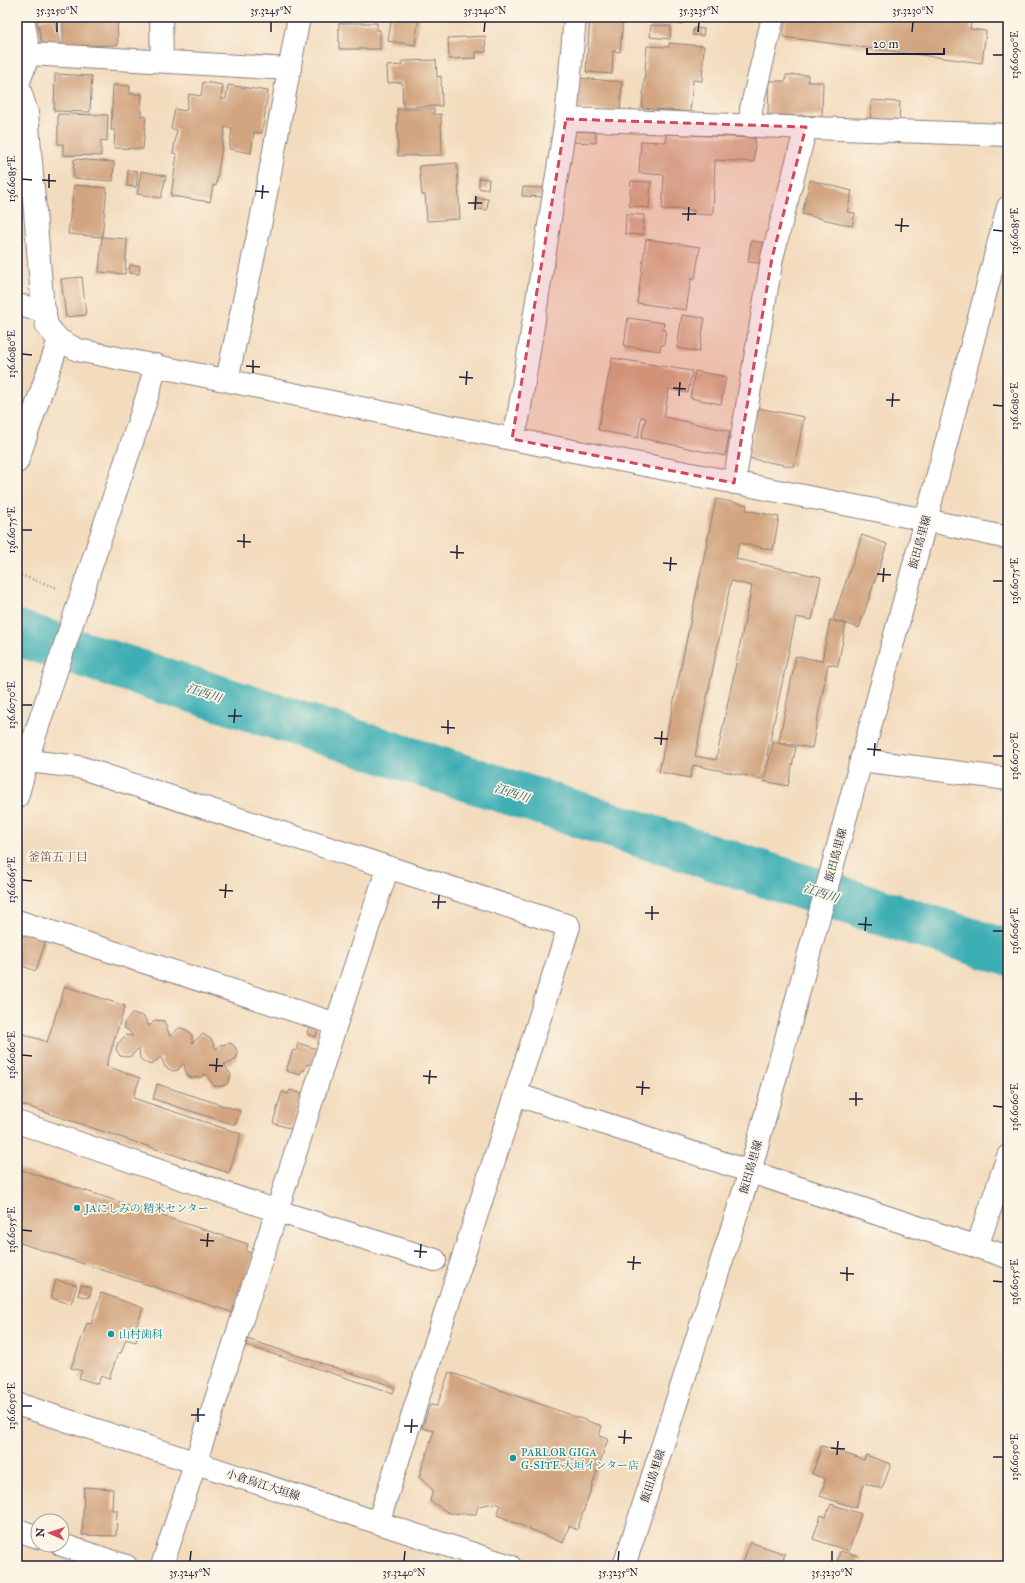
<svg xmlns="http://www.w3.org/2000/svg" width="1025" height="1583" font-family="'IM FELL Great Primer','Noto Serif JP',serif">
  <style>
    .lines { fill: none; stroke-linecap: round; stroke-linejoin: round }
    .river { stroke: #3caeb4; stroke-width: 46 }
    .building { fill: #d2a47f; fill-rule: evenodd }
    .minor-casing { stroke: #8a7f7c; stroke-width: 24 }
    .major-casing { stroke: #8a7f7c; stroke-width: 24 }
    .path { stroke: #8a7f7c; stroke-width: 2.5; stroke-dasharray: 1 3; stroke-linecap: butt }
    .minor { stroke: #fff; stroke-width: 22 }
    .major { stroke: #fff; stroke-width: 22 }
    .marked { fill: #d1495b; fill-opacity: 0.2; stroke: #d1495b; stroke-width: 3; stroke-dasharray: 8 5; stroke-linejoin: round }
    .ticks { fill: none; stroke: #22223b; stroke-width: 1.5 }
    .culture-dot { fill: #0f9aa8; stroke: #fcf5e5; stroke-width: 1.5 }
    .labels { text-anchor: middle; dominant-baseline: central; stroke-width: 3.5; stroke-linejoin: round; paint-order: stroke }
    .street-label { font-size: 11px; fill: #22223b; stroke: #fcf5e5 }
    .culture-label { font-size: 11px; fill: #0d838f; stroke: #fcf5e5; text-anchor: start }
    .water-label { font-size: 12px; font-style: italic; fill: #2c5a6b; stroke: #fcf5e5 }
    .neighbourhood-label { font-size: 12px; fill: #605053; stroke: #fcf5e5 }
    .neatline { fill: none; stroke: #22223b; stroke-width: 1.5 }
    .ticks-label { font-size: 10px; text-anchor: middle; fill: #22223b }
  </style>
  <rect width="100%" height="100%" fill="#fcf5e5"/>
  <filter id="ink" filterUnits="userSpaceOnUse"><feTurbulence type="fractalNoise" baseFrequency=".025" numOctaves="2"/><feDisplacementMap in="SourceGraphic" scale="8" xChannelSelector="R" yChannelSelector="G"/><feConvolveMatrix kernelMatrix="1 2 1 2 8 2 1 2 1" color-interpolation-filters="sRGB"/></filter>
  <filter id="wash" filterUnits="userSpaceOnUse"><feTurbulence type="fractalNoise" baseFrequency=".012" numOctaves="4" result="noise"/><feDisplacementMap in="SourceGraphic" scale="16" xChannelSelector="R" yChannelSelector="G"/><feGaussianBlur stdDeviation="0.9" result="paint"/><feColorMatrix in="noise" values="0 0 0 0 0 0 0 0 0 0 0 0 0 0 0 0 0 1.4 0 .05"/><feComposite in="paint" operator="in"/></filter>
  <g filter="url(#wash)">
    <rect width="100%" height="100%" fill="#f3dcbe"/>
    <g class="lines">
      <path class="river" d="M 17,633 L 1008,953"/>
    </g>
    <g id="blocks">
      <path class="building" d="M 53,17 L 60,45 L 43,49 L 37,21 Z
        M 63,17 L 117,17 L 118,45 L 63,46 Z
        M 392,17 L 419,17 L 415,45 L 388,41 Z
        M 590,17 L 623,17 L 620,52 L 613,51 L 612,74 L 586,72 Z
        M 648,17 L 683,17 L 682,24 L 647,21 Z
        M 786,17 L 972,17 L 970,29 L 986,31 L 982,63 L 783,37 Z
        M 339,23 L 377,23 L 377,30 L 380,30 L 380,49 L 339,49 Z
        M 651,25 L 671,26 L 670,39 L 650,37 Z
        M 694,28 L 704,29 L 703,36 L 693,35 Z
        M 485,36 L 486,52 L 476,52 L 476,58 L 449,59 L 448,38 Z
        M 669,43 L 704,46 L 702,81 L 693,80 L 690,112 L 642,108 L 647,46 L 669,47 Z
        M 436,60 L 437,77 L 441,76 L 442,106 L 403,107 L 402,82 L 388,83 L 387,66 L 402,65 L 402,61 Z
        M 55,74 L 92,76 L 90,112 L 54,111 Z
        M 786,75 L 808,75 L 808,82 L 823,82 L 822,116 L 768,115 L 769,81 L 786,81 Z
        M 579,78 L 622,82 L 620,112 L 576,108 Z
        M 203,82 L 223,85 L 221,99 L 226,99 L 228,85 L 268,91 L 262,133 L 254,132 L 251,153 L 229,149 L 232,129 L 225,127 L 216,186 L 213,185 L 210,202 L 171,196 L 177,154 L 173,153 L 177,130 L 171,129 L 175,109 L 186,111 L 189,94 L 201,96 Z
        M 113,85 L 130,86 L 130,94 L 142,94 L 141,116 L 146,116 L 143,149 L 114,148 L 115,130 L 111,130 Z
        M 872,100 L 900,102 L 899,124 L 870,122 Z
        M 397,109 L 434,109 L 434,115 L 441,114 L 442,155 L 398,156 Z
        M 58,114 L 108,115 L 107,141 L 101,140 L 101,156 L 63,155 L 63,144 L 58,144 Z
        M 574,131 L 596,132 L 596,143 L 574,142 Z
        M 666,134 L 755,138 L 754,162 L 715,160 L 713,215 L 694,214 L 694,210 L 662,209 L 664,175 L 639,173 L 641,141 L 666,142 Z
        M 74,159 L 114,162 L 113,181 L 73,178 Z
        M 457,163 L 460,219 L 427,221 L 425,195 L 422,195 L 419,166 Z
        M 128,170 L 138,171 L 136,187 L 127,186 Z
        M 141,171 L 166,176 L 161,198 L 137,194 Z
        M 479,178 L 489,179 L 488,189 L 479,189 Z
        M 810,180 L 852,191 L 847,212 L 855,213 L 852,226 L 802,214 Z
        M 631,181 L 651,182 L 649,208 L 629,206 Z
        M 74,185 L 107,188 L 102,237 L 68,234 Z
        M 523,187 L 544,188 L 544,197 L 522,196 Z
        M 477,198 L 488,199 L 487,210 L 476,209 Z
        M 626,214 L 644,215 L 643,235 L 625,234 Z
        M 102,237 L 127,239 L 125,274 L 99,272 Z
        M 646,239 L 700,247 L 695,279 L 691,279 L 686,310 L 637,303 Z
        M 751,241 L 769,243 L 767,264 L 748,262 Z
        M 130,265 L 140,266 L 139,274 L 129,273 Z
        M 82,277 L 86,315 L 66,317 L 61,279 Z
        M 682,315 L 705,318 L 699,352 L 677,348 Z
        M 628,318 L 664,323 L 663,329 L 666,330 L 664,345 L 661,345 L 660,351 L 624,346 Z
        M 612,358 L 692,371 L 688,393 L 669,389 L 664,417 L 730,431 L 725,456 L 641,438 L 646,418 L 641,417 L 638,438 L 598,430 Z
        M 695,371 L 726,377 L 721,404 L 690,398 Z
        M 758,408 L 804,417 L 794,467 L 748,458 Z
        M 716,499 L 747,505 L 746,510 L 779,517 L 773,550 L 739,543 L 736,559 L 821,577 L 812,620 L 796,617 L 762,779 L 693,765 L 690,778 L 659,772 ZM 731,581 L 752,586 L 716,760 L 695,756 Z
        M 862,535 L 887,544 L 859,628 L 833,619 Z
        M 830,620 L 846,624 L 838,666 L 828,664 L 812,748 L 779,742 L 796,656 L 822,661 Z
        M 773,742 L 796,747 L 788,786 L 764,781 Z
        M 17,931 L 46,940 L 36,971 L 17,964 Z
        M 65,986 L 125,1006 L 106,1066 L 140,1078 L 133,1098 L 241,1134 L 229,1173 L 17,1103 L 17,1032 L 47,1042 Z
        M 132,1014 L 141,1015 L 145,1018 L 148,1025 L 151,1025 L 155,1020 L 164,1021 L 170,1036 L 179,1028 L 182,1028 L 188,1031 L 192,1035 L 192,1043 L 203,1034 L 211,1039 L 216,1049 L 220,1045 L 231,1043 L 235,1047 L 238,1053 L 236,1059 L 230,1063 L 224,1064 L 231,1075 L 227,1084 L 223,1086 L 214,1086 L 206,1074 L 200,1077 L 192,1078 L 188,1076 L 185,1070 L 184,1063 L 178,1070 L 173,1071 L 165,1067 L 161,1057 L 151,1065 L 144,1062 L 140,1058 L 139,1048 L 131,1056 L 127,1057 L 120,1056 L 116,1049 L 118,1043 L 126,1035 L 133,1036 L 128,1030 L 124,1028 L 124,1023 Z
        M 309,1025 L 318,1028 L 316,1037 L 307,1034 Z
        M 298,1043 L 317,1049 L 312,1065 L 307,1064 L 304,1071 L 302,1070 L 300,1075 L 286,1071 L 293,1050 L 296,1051 Z
        M 157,1084 L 240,1111 L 235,1125 L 153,1099 Z
        M 290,1090 L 303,1094 L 292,1129 L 273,1123 L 282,1092 L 288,1094 Z
        M 19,1169 L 248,1244 L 246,1251 L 254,1254 L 234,1313 L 17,1242 L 17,1174 Z
        M 56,1280 L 77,1285 L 71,1304 L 51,1298 Z
        M 81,1285 L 92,1288 L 89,1298 L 78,1295 Z
        M 101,1293 L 143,1308 L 136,1328 L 140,1329 L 136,1342 L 126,1339 L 121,1353 L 118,1353 L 109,1379 L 101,1376 L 98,1384 L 79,1378 L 82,1371 L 71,1368 L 87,1323 L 91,1324 Z
        M 247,1339 L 395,1387 L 393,1393 L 245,1345 Z
        M 449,1372 L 602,1426 L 599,1436 L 608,1439 L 577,1530 L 569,1526 L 563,1543 L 497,1515 L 501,1505 L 495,1503 L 478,1506 L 476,1514 L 449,1513 L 430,1501 L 433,1490 L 419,1477 L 434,1431 L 422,1428 L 430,1405 L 437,1406 Z
        M 822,1446 L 864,1460 L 866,1455 L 891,1464 L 882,1489 L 864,1483 L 856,1508 L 820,1496 L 826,1479 L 812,1474 Z
        M 84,1487 L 113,1489 L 112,1510 L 117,1510 L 116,1536 L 82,1535 Z
        M 831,1504 L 861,1514 L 849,1551 L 813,1539 L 821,1515 L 826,1517 Z
        M 750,1542 L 785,1554 L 781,1566 L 742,1566 Z
        M 840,1551 L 859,1556 L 857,1566 L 836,1566 Z"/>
    </g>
  </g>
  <g filter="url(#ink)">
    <use href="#blocks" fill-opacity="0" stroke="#8a7f7c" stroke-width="1"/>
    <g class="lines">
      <g class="minor-casing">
        <path id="minor" d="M 23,17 L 29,54 L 18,84 L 27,113 L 42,298 L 47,326 L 59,340 L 78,350 L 512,439 L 926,520 L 1008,538
          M 161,17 L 162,61
          M 29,54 L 290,69
          M 566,119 L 1008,135
          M 751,126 L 751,109 L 773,17
          M 17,305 L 45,311
          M 227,380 L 260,226 L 299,17
          M 512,439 L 518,419 L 566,119 L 575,17
          M 17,462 L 59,340
          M 734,483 L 772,258 L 806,127
          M 17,754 L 28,761 L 79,767 L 569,926 L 378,1523
          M 861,760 L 1008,779
          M 17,797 L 33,741 L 148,394 L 156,365
          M 17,921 L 336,1024 L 388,867
          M 336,1024 L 277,1211 L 435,1260
          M 515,1094 L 1008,1257
          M 17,1122 L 277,1211 L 162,1566
          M 977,1247 L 1008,1156
          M 17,1530 L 38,1537
          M 62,1545 L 126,1566"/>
      </g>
      <g class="major-casing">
        <path id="major" d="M 17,1404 L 510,1566
          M 624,1566 L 750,1172 L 926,520 L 1008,207"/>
      </g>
      <path class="path" d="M 17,574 L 58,588"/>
      <use href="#minor" class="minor"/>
      <use href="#major" class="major"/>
    </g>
  </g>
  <path class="marked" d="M 566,119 L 806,127 L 772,258 L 734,483 L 512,439 Z"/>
  <path class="ticks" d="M 57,32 L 57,22M 271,32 L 271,22M 484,32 L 485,22M 698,32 L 699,22M 912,32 L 913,22M 993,55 L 1003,55M 22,179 L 32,180M 42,180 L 56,181M 49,188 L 49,174M 255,191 L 269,192M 262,199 L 263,185M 468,203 L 482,203M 475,210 L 476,196M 682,214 L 696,214M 688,221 L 689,207M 895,225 L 909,226M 993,230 L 1003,231M 901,232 L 902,218M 22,354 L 32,355M 246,366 L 260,367M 253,373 L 253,360M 459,377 L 473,378M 466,385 L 467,371M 673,388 L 686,389M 679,396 L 680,382M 886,400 L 900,400M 993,405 L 1003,406M 892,407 L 893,393M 22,530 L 32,530M 237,541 L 251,542M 244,548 L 244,534M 450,552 L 464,553M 457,559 L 457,545M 663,563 L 677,564M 670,571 L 671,557M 877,574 L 891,575M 993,581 L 1003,581M 883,582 L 884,568M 22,705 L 32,705M 228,716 L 242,716M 234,723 L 235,709M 441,727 L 455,728M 448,734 L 448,720M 654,738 L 668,739M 661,745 L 662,731M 867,749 L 881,750M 874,756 L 875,743M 993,756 L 1003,756M 22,880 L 32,881M 219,890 L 233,891M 225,898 L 226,884M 432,902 L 446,902M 438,909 L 439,895M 645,913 L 659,913M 652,920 L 652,906M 858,924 L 872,925M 865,931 L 866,917M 993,931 L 1003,931M 22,1055 L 32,1056M 209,1065 L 223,1066M 216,1072 L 217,1058M 423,1076 L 437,1077M 429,1084 L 430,1070M 636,1087 L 650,1088M 642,1095 L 643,1081M 849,1099 L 863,1099M 856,1106 L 856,1092M 993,1106 L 1003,1107M 22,1230 L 32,1231M 200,1240 L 214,1241M 207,1247 L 208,1233M 414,1251 L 427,1252M 420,1258 L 421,1244M 627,1262 L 641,1263M 633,1270 L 634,1256M 840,1273 L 854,1274M 847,1281 L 847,1267M 993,1281 L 1003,1282M 22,1406 L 32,1406M 191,1415 L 205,1415M 198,1422 L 198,1408M 404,1426 L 418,1426M 411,1433 L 412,1419M 618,1437 L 632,1438M 624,1444 L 625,1430M 831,1448 L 845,1449M 837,1455 L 838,1441M 993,1457 L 1003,1457M 190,1561 L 191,1551M 404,1561 L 405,1551M 618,1561 L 619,1551M 832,1561 L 832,1551"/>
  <g class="culture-dot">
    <circle cx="77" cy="1208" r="4"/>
    <circle cx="111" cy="1334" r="4"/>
    <circle cx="513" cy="1458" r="4"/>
  </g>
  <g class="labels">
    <g class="street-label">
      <text transform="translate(920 542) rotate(-75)">飯田島里線</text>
      <text transform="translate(836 855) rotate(-75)">飯田島里線</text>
      <text transform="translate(751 1167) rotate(-74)">飯田島里線</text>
      <text transform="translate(653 1476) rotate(-72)">飯田島里線</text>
      <text transform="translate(263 1485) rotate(18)">小倉烏江大垣線</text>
    </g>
    <g class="culture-label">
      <text x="85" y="1208">JAにしみの 精米センター</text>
      <text x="119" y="1334">山村歯科</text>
      <text x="521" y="1452">PARLOR GIGA<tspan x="521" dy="13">G-SITE 大垣インター店</tspan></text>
    </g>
    <g class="water-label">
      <text transform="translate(204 693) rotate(18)">江西川</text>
      <text transform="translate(512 793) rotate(18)">江西川</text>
      <text transform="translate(821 893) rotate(18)">江西川</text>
    </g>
    <g class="neighbourhood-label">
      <text x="58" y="857">釜笛五丁目</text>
    </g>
  </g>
  <rect width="1025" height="1583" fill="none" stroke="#fcf5e5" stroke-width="44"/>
  <g transform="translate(50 1533) rotate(273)"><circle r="19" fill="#fcf5e5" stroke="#a5a1a1"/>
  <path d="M0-3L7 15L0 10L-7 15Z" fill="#d1495b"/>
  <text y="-6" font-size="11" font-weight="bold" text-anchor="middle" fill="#22223b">N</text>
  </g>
  <path d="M867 48v6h77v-6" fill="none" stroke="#22223b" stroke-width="2"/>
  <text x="873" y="48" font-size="12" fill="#22223b" stroke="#fcf5e5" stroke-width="3" paint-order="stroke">20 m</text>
  <rect x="22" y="22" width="981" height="1539" class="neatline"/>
  <g class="ticks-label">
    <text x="57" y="14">35.3250°N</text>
    <text x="271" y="14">35.3245°N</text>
    <text x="485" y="14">35.3240°N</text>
    <text x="699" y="14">35.3235°N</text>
    <text x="913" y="14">35.3230°N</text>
    <text transform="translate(1014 55) rotate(-90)" y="4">136.6090°E</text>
    <text transform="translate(11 179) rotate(-90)" y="4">136.6085°E</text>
    <text transform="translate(1014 231) rotate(-90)" y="4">136.6085°E</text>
    <text transform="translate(11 354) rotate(-90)" y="4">136.6080°E</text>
    <text transform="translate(1014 406) rotate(-90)" y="4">136.6080°E</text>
    <text transform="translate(11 530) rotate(-90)" y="4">136.6075°E</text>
    <text transform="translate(1014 581) rotate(-90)" y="4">136.6075°E</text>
    <text transform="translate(11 705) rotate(-90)" y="4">136.6070°E</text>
    <text transform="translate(1014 756) rotate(-90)" y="4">136.6070°E</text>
    <text transform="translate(11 880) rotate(-90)" y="4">136.6065°E</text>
    <text transform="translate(1014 931) rotate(-90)" y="4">136.6065°E</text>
    <text transform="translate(11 1055) rotate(-90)" y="4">136.6060°E</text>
    <text transform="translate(1014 1107) rotate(-90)" y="4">136.6060°E</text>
    <text transform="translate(11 1230) rotate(-90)" y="4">136.6055°E</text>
    <text transform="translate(1014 1282) rotate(-90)" y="4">136.6055°E</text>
    <text transform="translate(11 1406) rotate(-90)" y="4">136.6050°E</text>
    <text transform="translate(1014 1457) rotate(-90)" y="4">136.6050°E</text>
    <text x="190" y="1576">35.3245°N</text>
    <text x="404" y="1576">35.3240°N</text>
    <text x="618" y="1576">35.3235°N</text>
    <text x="832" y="1576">35.3230°N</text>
  </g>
</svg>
